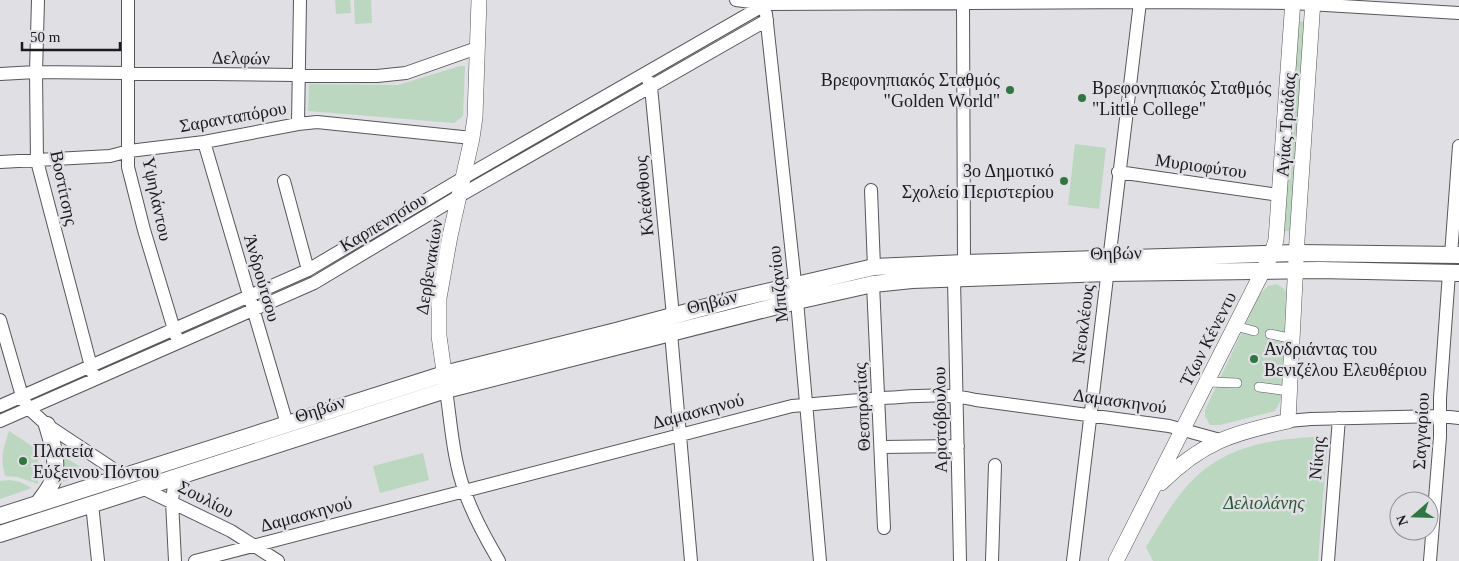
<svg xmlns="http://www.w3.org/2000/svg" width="1459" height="561" font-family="Georgia,serif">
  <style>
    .green { fill: #bcd7c0 }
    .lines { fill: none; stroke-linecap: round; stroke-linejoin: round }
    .pedestrian-casing { stroke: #57575b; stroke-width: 10 }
    .minor-casing { stroke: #57575b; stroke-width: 14 }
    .tertiary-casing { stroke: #57575b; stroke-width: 16 }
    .secondary-casing { stroke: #57575b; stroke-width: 18 }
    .pedestrian { stroke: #fff; stroke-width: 9 }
    .minor { stroke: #fff; stroke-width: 12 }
    .tertiary { stroke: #fff; stroke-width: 15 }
    .secondary { stroke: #fff; stroke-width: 16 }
    .poi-dot { fill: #307643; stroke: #dfdfe4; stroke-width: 2 }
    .labels { text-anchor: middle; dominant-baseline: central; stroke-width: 5; stroke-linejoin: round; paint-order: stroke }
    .street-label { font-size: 18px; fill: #1b1b1d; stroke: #dfdfe4 }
    .poi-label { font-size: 18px; fill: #1b1b1d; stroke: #dfdfe4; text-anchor: start }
    .park-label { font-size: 18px; font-style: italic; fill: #2b5a36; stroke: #dfdfe4 }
  </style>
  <rect width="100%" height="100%" fill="#dfdfe4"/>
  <path class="green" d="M 335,0 L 350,0 L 351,13 L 336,14 Z
    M 354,0 L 371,0 L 372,23 L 355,24 Z
    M 1297,21 L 1304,22 L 1290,231 L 1283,231 Z
    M 460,66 L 465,66 L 463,116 L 454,123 L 308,111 L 309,84 L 398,85 Z
    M 1075,144 L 1106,148 L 1099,209 L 1068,205 Z
    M 1277,284 L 1284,289 L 1286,293 L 1281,400 L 1275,411 L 1220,425 L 1210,425 L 1205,416 L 1205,410 L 1260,294 L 1268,286 Z
    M 9,431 L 38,450 L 38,484 L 17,477 L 5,476 C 0,455 3,451 9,431 Z
    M 1328,436 L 1318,561 L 1153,561 L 1146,547 C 1159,526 1171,504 1187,486 C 1225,443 1274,439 1328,436 Z
    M 423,453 L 429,480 L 380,493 L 373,466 Z
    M 63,456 L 90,473 L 63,482 Z
    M 10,480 L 20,482 L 32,488 L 0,499 L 0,481 Z"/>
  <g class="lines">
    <g class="pedestrian-casing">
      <path id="pedestrian" d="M 1235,326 L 1254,331
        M 1270,334 L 1293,339
        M 1207,382 L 1237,383
        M 1259,387 L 1289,391"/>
    </g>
    <g class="minor-casing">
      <path id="minor" d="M 38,0 L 36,72 L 37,161 L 93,374
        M 128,0 L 128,167 L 144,230 L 176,336
        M 736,0 L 766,4 L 1140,2 L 1292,3 L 1459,13
        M 963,3 L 964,263
        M 766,14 L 797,301 L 820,561
        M 0,74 L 36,72 L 377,76 L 406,73 L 477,48
        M 648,80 L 651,87 L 673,316
        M 298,124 L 300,0
        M 204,142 L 287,424
        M 0,162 L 110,156 L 129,151 L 204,142 L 298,124 L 317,122 L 472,138
        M 1118,172 L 1279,195
        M 284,181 L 308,270
        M 871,190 L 874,267
        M 1451,255 L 1459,146
        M 954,279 L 960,561
        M 873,284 L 884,528
        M 0,320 L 22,396 L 28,408 L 47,425 L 124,476
        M 671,333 L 691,561
        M 446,390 C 451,423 453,460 465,492 C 473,516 486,539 499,561
        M 0,406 L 308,270 L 463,178 L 766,4
        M 0,421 L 314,283 L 461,195 L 767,20
        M 1288,421 L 1311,419 L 1441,416 L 1459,418
        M 882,447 L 958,446
        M 175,477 L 172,501 L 175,561
        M 142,488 L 231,531 L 278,561
        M 92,504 L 98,561
        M 195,561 L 792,406 C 828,403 864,399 900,397 C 926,395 950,394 976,400 L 1169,426 L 1220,440
        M 992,561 L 995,465
        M 1073,561 L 1140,2
        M 1328,561 L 1339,418
        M 1430,561 L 1440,437 L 1440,398 L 1449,273"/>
    </g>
    <g class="tertiary-casing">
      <path id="tertiary" d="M 446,386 L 439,336 L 439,298 L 450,236 L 472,138 L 475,117 L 479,0
        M 1161,483 C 1202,442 1233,433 1288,421 L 1297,240 L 1313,0
        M 1116,561 L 1272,253 L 1276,240 L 1293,0"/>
    </g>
    <g class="secondary-casing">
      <path id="secondary" d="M 38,504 C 43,496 50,489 53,480 C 59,462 52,442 47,425
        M 0,516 L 444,374 L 616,331 L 736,299 L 874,267 L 964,263 L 1297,253 L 1459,255
        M 0,534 L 446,390 L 797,301 L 873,284 L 912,280 L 1107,273 L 1319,270 L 1459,273"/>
    </g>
    <use href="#pedestrian" class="pedestrian"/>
    <use href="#minor" class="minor"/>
    <use href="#tertiary" class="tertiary"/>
    <use href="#secondary" class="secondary"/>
  </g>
  <g class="poi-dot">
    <circle cx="1010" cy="90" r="5"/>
    <circle cx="1082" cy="98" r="5"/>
    <circle cx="1064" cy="181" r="5"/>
    <circle cx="1254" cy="359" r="5"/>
    <circle cx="23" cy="461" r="5"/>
  </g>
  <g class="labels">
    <g class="street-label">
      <text transform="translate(241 58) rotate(1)">Δελφών</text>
      <text transform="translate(233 117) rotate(-10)">Σαρανταπόρου</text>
      <text transform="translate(1286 125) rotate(-86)">Αγίας Τριάδας</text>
      <text transform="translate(1201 166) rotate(8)">Μυριοφύτου</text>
      <text transform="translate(64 188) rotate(78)">Βοστίτσης</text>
      <text transform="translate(644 196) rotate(-95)">Κλεάνθους</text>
      <text transform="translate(157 199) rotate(78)">Υψηλάντου</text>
      <text transform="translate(383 222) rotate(-31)">Καρπενησίου</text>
      <text transform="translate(1116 253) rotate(-1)">Θηβών</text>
      <text transform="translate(429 267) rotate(-81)">Δερβενακίων</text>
      <text transform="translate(262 278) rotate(74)">Άνδρούτσου</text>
      <text transform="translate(778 284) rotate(-96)">Μπιζανίου</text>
      <text transform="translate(712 302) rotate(-14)">Θηβών</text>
      <text transform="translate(1083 324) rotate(-83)">Νεοκλέους</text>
      <text transform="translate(1208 339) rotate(-63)">Τζων Κένεντυ</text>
      <text transform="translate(1120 401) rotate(8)">Δαμασκηνού</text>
      <text transform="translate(862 407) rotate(-93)">Θεσπρωτίας</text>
      <text transform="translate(320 409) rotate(-18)">Θηβών</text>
      <text transform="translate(698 411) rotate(-15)">Δαμασκηνού</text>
      <text transform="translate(940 420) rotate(-91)">Αριστόβουλου</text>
      <text transform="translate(1421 431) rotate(-87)">Σαγγαρίου</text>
      <text transform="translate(1317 458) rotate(-85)">Νίκης</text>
      <text transform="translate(206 499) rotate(27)">Σουλίου</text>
      <text transform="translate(306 514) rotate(-15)">Δαμασκηνού</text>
    </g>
    <g class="poi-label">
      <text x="1000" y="80" text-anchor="end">Βρεφονηπιακός Σταθμός<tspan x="1000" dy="21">"Golden World"</tspan></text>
      <text x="1092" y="88">Βρεφονηπιακός Σταθμός<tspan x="1092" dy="21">"Little College"</tspan></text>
      <text x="1054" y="171" text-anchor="end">3ο Δημοτικό<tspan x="1054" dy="21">Σχολείο Περιστερίου</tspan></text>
      <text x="1264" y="349">Ανδριάντας του<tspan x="1264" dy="21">Βενιζέλου Ελευθέριου</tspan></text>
      <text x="33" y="451">Πλατεία<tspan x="33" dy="21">Εύξεινου Πόντου</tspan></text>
    </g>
    <g class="park-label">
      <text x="1264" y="503">Δελιολάνης</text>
    </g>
  </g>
  <g transform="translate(1414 516) rotate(250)"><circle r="24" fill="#dfdfe4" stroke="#919194"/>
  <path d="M0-4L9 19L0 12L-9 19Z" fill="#307643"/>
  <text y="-8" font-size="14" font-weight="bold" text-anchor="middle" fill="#1b1b1d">N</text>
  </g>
  <path d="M22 42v8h98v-8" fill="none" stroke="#1b1b1d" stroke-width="2.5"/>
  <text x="30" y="42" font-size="15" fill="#1b1b1d" stroke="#dfdfe4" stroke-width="4" paint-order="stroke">50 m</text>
</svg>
